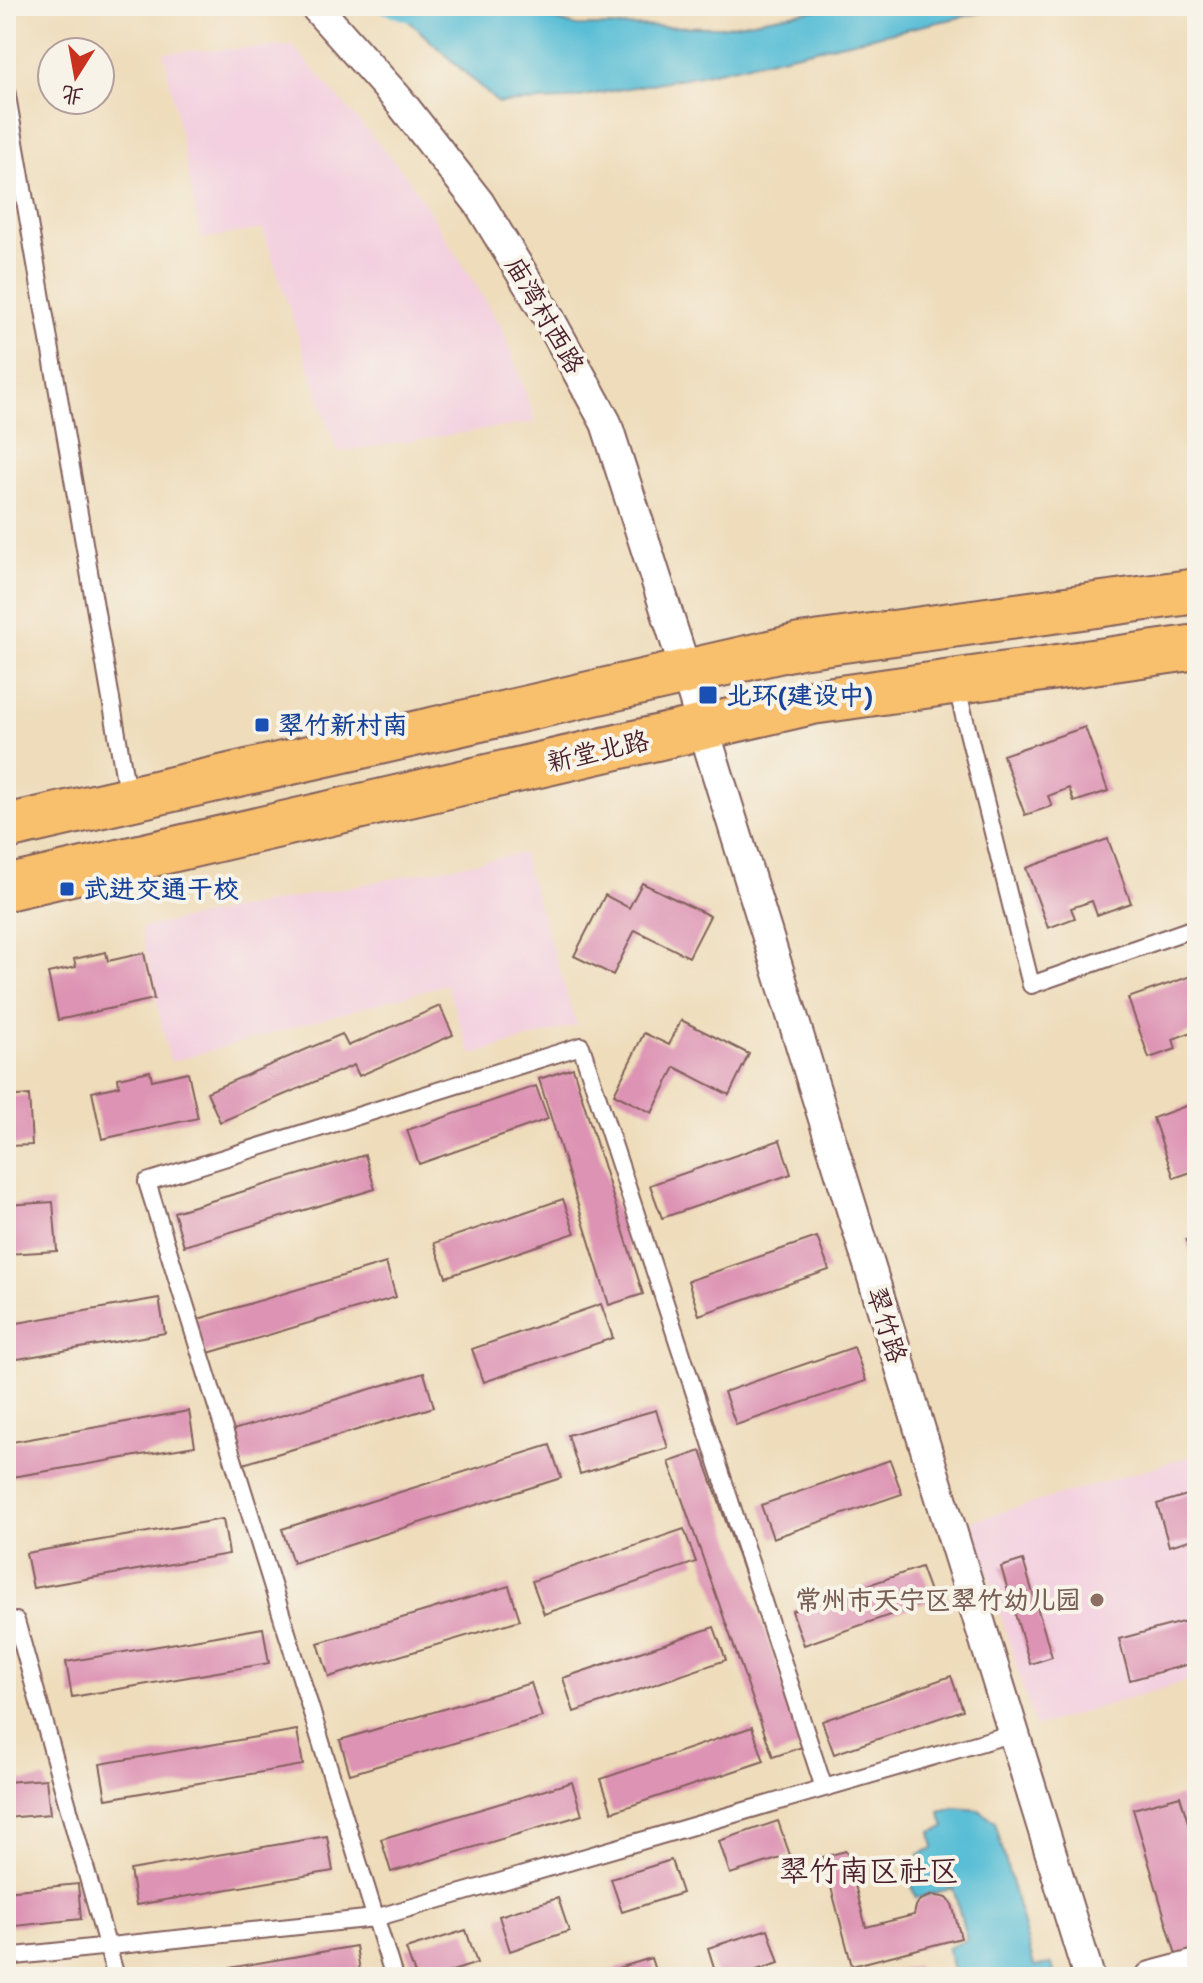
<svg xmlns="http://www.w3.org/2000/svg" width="1203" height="1983" font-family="Itim,'LXGW WenKai TC',sans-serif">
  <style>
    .built { fill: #f3cfdf }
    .water { fill: #58bed6; stroke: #516e80; stroke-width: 2 }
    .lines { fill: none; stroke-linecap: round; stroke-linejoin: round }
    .stream { stroke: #58bed6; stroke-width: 8 }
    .building { fill: #dd93b3 }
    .lane-casing { stroke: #83615d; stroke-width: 20 }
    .street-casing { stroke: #83615d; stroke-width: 34 }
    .primary-casing { stroke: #83615d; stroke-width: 48 }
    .lane { stroke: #fff; stroke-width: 16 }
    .street { stroke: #fff; stroke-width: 30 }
    .primary { stroke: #f8bf6c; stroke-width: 44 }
    .transit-dot { fill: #1a4fb4; stroke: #f7f3e8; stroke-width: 3 }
    .education-dot { fill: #8d6e63; stroke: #f7f3e8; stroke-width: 3 }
    .labels { text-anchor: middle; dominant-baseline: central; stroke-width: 8; stroke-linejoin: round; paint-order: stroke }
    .street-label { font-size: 26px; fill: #4a1f2b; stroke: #f7f3e8 }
    .transit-label { font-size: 26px; font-weight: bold; fill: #164399; stroke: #f7f3e8; text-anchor: start }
    .education-label { font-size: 26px; font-weight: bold; fill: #785e54; stroke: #f7f3e8; text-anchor: end }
    .quarter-label { font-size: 30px; fill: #4a1f2b; stroke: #f7f3e8 }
  </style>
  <rect width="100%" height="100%" fill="#f7f3e8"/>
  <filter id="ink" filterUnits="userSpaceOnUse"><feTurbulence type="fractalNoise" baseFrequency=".0125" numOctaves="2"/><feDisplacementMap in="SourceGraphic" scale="16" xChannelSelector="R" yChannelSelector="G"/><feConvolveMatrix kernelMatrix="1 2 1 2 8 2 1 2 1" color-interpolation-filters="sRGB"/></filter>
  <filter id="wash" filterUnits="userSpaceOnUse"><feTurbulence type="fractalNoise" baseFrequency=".006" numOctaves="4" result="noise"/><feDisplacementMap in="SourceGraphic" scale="32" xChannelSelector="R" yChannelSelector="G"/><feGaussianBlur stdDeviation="1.8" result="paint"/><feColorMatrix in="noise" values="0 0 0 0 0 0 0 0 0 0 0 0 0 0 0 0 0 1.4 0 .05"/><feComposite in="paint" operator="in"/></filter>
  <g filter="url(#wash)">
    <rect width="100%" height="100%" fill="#eedcba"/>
    <path class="built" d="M 293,46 L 407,176 L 503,329 L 536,422 L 337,452 L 263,229 L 201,239 L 164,52 Z
      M 522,853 L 577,1025 L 471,1055 L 446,984 L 170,1062 L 141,928 Z
      M 1197,1454 L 1197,1678 L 1035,1727 L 972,1521 Z"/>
    <path class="water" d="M 395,6 L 506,6 L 576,26 L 721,27 L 836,6 L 1011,6 L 695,76 L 562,100 L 498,103 L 399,12 Z
      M 956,1808 L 979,1810 L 995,1822 L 1034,1966 L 1052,1964 L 1055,1977 L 955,1977 L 947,1948 L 967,1940 L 953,1888 L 916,1898 L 908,1874 L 922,1869 L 919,1854 L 934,1848 L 931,1832 L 945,1827 L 940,1812 Z"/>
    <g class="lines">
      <path class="stream" d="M 376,6 L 409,18"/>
    </g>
    <g id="blocks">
      <path class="building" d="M 1085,727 L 1108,791 L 1074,802 L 1069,788 L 1048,796 L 1052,806 L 1025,815 L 1003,755 Z
        M 1108,839 L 1131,903 L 1097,915 L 1092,901 L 1071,908 L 1075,918 L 1048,928 L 1026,868 Z
        M 642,883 L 710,916 L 689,957 L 635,930 L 613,975 L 574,956 L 605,895 L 629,908 Z
        M 106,952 L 108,961 L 144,953 L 154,999 L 58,1020 L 48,973 L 76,967 L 74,959 Z
        M 1197,974 L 1197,1039 L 1194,1031 L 1173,1039 L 1176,1049 L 1149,1058 L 1128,998 Z
        M 440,1006 L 453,1035 L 359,1076 L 354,1065 L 220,1122 L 207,1092 L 342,1034 L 348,1046 Z
        M 681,1020 L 749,1054 L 729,1095 L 675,1067 L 652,1113 L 614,1094 L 644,1033 L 669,1045 Z
        M 573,1068 L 643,1294 L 609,1305 L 539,1079 Z
        M 150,1071 L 152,1080 L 188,1072 L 198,1118 L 102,1139 L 92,1092 L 119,1086 L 118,1078 Z
        M 536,1086 L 548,1119 L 419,1164 L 407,1130 Z
        M 29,1095 L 32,1145 L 6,1146 L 6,1097 Z
        M 1197,1102 L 1197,1170 L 1174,1178 L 1153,1118 Z
        M 780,1140 L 791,1174 L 662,1218 L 650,1185 Z
        M 365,1155 L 375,1189 L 184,1246 L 174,1212 Z
        M 563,1199 L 575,1233 L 446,1277 L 434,1243 Z
        M 53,1202 L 57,1251 L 6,1254 L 6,1205 Z
        M 1197,1236 L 1197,1269 L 1186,1240 Z
        M 817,1237 L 829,1270 L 699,1315 L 688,1281 Z
        M 386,1263 L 396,1297 L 205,1354 L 195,1320 Z
        M 159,1298 L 165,1333 L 6,1361 L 6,1325 Z
        M 601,1304 L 613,1338 L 484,1382 L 472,1349 Z
        M 854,1347 L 866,1381 L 736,1425 L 724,1392 Z
        M 424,1373 L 434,1407 L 243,1464 L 233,1430 Z
        M 656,1410 L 668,1448 L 580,1474 L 568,1435 Z
        M 189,1411 L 195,1446 L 6,1478 L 6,1443 Z
        M 550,1445 L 561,1478 L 293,1563 L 282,1529 Z
        M 701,1451 L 805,1746 L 773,1757 L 669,1462 Z
        M 890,1460 L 902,1494 L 773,1538 L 761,1505 Z
        M 1197,1492 L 1197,1538 L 1169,1546 L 1157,1504 Z
        M 223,1519 L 229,1554 L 33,1588 L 26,1553 Z
        M 684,1529 L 696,1562 L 544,1614 L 532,1581 Z
        M 1023,1560 L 1052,1657 L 1030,1664 L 1001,1567 Z
        M 921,1567 L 933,1600 L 804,1645 L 792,1611 Z
        M 509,1586 L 520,1620 L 329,1677 L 318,1643 Z
        M 1197,1618 L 1197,1662 L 1130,1680 L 1119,1639 Z
        M 714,1627 L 726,1660 L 574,1712 L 563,1678 Z
        M 263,1628 L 269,1663 L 72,1697 L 66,1662 Z
        M 951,1676 L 963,1710 L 834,1754 L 822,1721 Z
        M 531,1683 L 542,1717 L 350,1774 L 340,1740 Z
        M 752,1727 L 764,1761 L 612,1812 L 601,1779 Z
        M 297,1730 L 303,1765 L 106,1799 L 100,1764 Z
        M 46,1779 L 50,1814 L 6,1818 L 6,1782 Z
        M 572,1782 L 582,1815 L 391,1872 L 381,1839 Z
        M 1180,1796 L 1197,1852 L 1197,1949 L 1176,1955 L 1133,1809 Z
        M 778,1821 L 790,1855 L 730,1874 L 719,1841 Z
        M 327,1836 L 333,1871 L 136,1905 L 130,1870 Z
        M 846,1851 L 866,1927 L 914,1915 L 916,1906 L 920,1900 L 933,1895 L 947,1898 L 952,1904 L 961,1938 L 852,1966 L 823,1857 Z
        M 671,1860 L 682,1893 L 622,1912 L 611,1879 Z
        M 78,1884 L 81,1919 L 6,1927 L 6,1891 Z
        M 558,1898 L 569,1931 L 510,1951 L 499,1916 Z
        M 768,1929 L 779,1963 L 734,1977 L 717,1977 L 708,1948 Z
        M 466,1930 L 477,1963 L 434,1977 L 416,1977 L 406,1949 Z
        M 356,1946 L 361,1977 L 189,1977 L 189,1975 Z
        M 651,1958 L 657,1977 L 592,1977 L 592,1976 Z
        M 917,1966 L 920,1977 L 877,1977 L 877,1976 Z"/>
    </g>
  </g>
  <g filter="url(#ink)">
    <use href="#blocks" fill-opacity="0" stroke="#83615d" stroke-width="2"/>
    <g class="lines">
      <g class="lane-casing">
        <path id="lane" d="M 6,90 L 128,798
          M 956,684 L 1031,985 L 1197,927
          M 16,1621 L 116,1977
          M 6,1957 L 375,1918 L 1014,1733
          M 394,1977 L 147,1182 L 581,1046 L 824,1788"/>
      </g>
      <g class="street-casing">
        <path id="street" d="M 315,6 L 397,98 L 479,203 L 546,313 L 606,423 L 686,672 L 1089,1977
          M 1151,1977 L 1197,1965"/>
      </g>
      <g class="primary-casing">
        <path id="primary" d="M 6,827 L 800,646 L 1197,591
          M 6,888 L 812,702 L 1197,647"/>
      </g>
      <use href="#lane" class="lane"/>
      <use href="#street" class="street"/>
      <use href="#primary" class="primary"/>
    </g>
  </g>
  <g class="transit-dot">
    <rect x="698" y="685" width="20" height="20" rx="4"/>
    <rect x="254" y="717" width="16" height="16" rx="4"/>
    <rect x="59" y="881" width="16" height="16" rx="4"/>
  </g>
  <circle class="education-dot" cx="1097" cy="1600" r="8"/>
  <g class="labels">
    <g class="street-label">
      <text transform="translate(545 315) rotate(60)">庙湾村西路</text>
      <text transform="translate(598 751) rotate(-13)">新堂北路</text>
      <text transform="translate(887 1325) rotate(73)">翠竹路</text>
    </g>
    <g class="transit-label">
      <text x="726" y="695">北环(建设中)</text>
      <text x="278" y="725">翠竹新村南</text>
      <text x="83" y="889">武进交通干校</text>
    </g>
    <g class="education-label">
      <text x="1081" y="1600">常州市天宁区翠竹幼儿园</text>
    </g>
    <g class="quarter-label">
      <text x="869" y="1870">翠竹南区社区</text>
    </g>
  </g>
  <rect width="1203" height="1983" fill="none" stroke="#f7f3e8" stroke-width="32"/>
  <g transform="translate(76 76) rotate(191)"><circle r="38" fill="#f7f3e8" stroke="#b29e9c" stroke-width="2"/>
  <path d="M0-6L14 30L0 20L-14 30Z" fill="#c8321e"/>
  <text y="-12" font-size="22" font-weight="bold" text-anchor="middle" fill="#4a1f2b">北</text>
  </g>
</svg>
